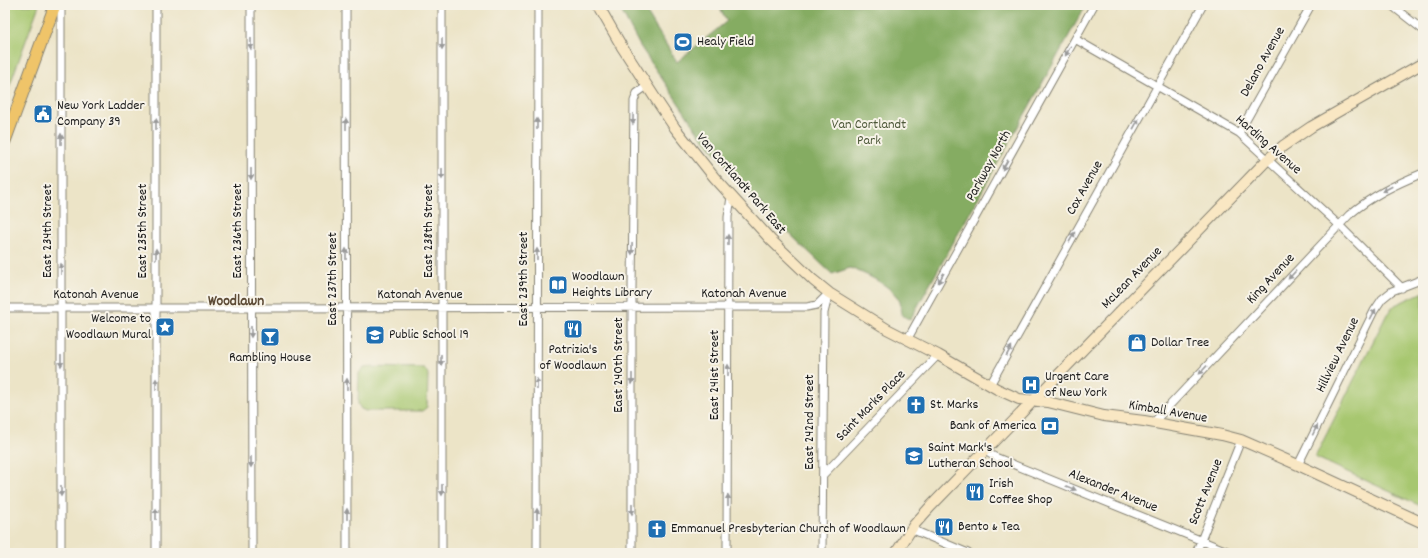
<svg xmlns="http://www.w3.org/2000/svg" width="1428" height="558" font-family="Dekko,sans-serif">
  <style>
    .green { fill: #a7c76f; stroke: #627246 }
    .forest { fill: #85ac62; stroke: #50643f }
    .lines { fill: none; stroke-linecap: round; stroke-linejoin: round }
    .street-casing { stroke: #848072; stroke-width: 9 }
    .secondary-casing { stroke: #848072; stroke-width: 12 }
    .primary-casing { stroke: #848072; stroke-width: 13 }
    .street { stroke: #fff; stroke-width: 7 }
    .secondary { stroke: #f9e7c3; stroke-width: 10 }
    .primary { stroke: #efc469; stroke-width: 11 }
    .oneway { fill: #999 }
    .labels { text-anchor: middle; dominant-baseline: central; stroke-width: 4; stroke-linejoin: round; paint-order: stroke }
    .poi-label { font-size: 14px; fill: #1c1c1c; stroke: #f7f3e8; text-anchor: start }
    .street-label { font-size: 14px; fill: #1c1c1c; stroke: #f7f3e8 }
    .park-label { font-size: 14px; fill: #4d5839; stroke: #f7f3e8 }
    .neighbourhood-label { font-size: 15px; font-weight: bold; fill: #5e4c37; stroke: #f7f3e8 }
  </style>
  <rect width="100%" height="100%" fill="#f7f3e8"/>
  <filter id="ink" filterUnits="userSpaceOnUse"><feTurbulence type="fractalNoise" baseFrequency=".025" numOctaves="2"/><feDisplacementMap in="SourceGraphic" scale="8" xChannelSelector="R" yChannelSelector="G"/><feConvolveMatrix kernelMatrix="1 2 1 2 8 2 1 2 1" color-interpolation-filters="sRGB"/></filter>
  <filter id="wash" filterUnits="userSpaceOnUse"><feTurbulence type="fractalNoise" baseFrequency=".012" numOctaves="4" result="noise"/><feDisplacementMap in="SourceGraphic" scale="16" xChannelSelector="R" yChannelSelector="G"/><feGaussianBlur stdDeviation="0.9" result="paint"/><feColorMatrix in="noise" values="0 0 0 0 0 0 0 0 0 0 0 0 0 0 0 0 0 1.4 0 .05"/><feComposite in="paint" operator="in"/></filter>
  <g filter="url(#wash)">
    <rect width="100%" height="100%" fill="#ece4c7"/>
    <path class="green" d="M 5,5 L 39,5 L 5,98 Z
      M 1423,292 L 1423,507 L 1315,457 L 1387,314 L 1395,305 Z
      M 364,367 L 424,368 L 427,371 L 428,375 L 427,407 L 422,411 L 366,411 L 361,409 L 358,404 L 359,373 Z"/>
    <path class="forest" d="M 618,5 L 642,5 L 677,62 L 727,21 L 718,5 L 1086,5 L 910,320 L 902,315 C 901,311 901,306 900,302 C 893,286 866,274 850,268 L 832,274 L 771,216 L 700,135 L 640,46 Z"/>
  </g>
  <g filter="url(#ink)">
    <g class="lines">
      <g class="street-casing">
        <path id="street" d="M 156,5 L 156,553
          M 251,5 L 252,553
          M 346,5 L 347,553
          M 1391,5 L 1423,30
          M 1075,39 L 1239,133 L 1339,225 L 1402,288
          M 1239,133 L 1311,5
          M 5,308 L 259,308 L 807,307 L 817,305 L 829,293
          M 907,340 L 1094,5
          M 990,385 L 1203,5
          M 1153,423 L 1349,215 C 1373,195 1394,185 1423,173
          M 985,451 L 995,457 L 1232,553
          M 1298,465 L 1374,311 L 1382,299 L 1392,291 L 1423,279
          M 823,475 L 938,355
          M 911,529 L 968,553
          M 61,553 L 61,5
          M 442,553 L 442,5
          M 537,553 L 538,5
          M 632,553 L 632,291 L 634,101 L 637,93 L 647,86
          M 727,553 L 728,217 L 731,197
          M 822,553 L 824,313 L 828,297
          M 1196,553 L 1241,440"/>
      </g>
      <g class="secondary-casing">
        <path id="secondary" d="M 598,5 L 622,47 L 657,101 L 675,128 L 714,177 L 771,240 L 813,280 L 829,293 L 887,329 L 938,355 L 997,389 L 1019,399 L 1048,402 L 1104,416 L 1144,421 L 1222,435 L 1241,440 L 1298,465 L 1423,523
          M 896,553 L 914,525 L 931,506 L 1267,160 L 1283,146 L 1311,127 L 1423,63"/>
      </g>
      <g class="primary-casing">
        <path id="primary" d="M 5,141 L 55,5"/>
      </g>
      <use href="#street" class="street"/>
      <use href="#secondary" class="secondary"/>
      <use href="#primary" class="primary"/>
    </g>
    <defs><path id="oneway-solid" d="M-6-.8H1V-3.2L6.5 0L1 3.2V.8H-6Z"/></defs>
    <g class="oneway">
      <use href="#oneway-solid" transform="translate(251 44) rotate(90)"/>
      <use href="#oneway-solid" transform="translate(442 44) rotate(90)"/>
      <use href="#oneway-solid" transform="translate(1068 51) rotate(119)"/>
      <use href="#oneway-solid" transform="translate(633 119) rotate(91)"/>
      <use href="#oneway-solid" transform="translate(156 124) rotate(-90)"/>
      <use href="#oneway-solid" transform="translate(346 124) rotate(-90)"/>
      <use href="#oneway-solid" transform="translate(537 124) rotate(-90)"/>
      <use href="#oneway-solid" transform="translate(1136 124) rotate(-61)"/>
      <use href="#oneway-solid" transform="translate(61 139) rotate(-90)"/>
      <use href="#oneway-solid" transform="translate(1005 165) rotate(119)"/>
      <use href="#oneway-solid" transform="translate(251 174) rotate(90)"/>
      <use href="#oneway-solid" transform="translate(442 174) rotate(90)"/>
      <use href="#oneway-solid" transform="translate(1387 189) rotate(153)"/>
      <use href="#oneway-solid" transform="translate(1072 237) rotate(-61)"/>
      <use href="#oneway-solid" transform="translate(728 240) rotate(-90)"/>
      <use href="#oneway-solid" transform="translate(632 249) rotate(91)"/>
      <use href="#oneway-solid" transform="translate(156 254) rotate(-90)"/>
      <use href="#oneway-solid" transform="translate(346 254) rotate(-90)"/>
      <use href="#oneway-solid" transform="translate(537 254) rotate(-90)"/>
      <use href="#oneway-solid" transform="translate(61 269) rotate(-90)"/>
      <use href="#oneway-solid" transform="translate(1292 275) rotate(133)"/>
      <use href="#oneway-solid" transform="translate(941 278) rotate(119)"/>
      <use href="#oneway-solid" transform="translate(1373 314) rotate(-62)"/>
      <use href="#oneway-solid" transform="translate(251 332) rotate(90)"/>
      <use href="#oneway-solid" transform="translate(1009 351) rotate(-61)"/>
      <use href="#oneway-solid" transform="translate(441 360) rotate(90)"/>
      <use href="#oneway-solid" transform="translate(61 361) rotate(90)"/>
      <use href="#oneway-solid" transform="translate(728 370) rotate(-90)"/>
      <use href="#oneway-solid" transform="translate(1203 370) rotate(133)"/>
      <use href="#oneway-solid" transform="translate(632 379) rotate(90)"/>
      <use href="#oneway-solid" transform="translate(156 384) rotate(-90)"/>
      <use href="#oneway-solid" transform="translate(347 384) rotate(-90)"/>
      <use href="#oneway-solid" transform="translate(537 384) rotate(-90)"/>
      <use href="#oneway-solid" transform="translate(1315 430) rotate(-64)"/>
      <use href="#oneway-solid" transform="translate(251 462) rotate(90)"/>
      <use href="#oneway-solid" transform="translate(1071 488) rotate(22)"/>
      <use href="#oneway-solid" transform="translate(442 490) rotate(90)"/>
      <use href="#oneway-solid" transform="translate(61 491) rotate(90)"/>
      <use href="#oneway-solid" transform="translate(728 500) rotate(-90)"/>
      <use href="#oneway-solid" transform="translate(632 509) rotate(90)"/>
      <use href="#oneway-solid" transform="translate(156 514) rotate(-90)"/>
      <use href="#oneway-solid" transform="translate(347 514) rotate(-90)"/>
      <use href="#oneway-solid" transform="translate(537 514) rotate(-90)"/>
    </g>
  </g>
  <defs>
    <g id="stadium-square" transform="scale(1)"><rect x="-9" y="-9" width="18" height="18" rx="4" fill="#1f6fb2" stroke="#f7f3e8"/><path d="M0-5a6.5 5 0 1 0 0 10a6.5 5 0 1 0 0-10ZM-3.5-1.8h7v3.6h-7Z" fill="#fff"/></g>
    <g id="civic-square" transform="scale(1)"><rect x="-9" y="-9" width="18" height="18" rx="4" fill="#1f6fb2" stroke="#f7f3e8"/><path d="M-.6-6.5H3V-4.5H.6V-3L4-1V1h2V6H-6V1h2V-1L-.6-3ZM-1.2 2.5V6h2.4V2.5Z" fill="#fff"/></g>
    <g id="library-square" transform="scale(1)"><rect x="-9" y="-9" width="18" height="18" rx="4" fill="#1f6fb2" stroke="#f7f3e8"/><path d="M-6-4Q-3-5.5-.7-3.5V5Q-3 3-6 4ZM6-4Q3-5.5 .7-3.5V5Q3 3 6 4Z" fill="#fff"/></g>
    <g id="sight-square" transform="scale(1)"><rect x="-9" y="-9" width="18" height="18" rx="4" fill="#1f6fb2" stroke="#f7f3e8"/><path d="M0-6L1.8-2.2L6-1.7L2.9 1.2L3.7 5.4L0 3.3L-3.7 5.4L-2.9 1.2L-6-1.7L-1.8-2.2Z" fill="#fff"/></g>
    <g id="restaurant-square" transform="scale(1)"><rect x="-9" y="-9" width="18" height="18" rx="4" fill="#1f6fb2" stroke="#f7f3e8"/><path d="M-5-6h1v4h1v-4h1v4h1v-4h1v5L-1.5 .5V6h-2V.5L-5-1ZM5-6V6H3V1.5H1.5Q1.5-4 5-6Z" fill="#fff"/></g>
    <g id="school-square" transform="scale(1)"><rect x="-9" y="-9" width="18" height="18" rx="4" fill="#1f6fb2" stroke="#f7f3e8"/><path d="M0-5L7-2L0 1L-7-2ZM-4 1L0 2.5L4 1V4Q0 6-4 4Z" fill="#fff"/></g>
    <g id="bar-square" transform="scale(1)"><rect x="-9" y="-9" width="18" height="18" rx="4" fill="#1f6fb2" stroke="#f7f3e8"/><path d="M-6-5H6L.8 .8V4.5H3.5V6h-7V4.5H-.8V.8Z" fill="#fff"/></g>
    <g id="shop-square" transform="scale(1)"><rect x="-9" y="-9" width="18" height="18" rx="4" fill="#1f6fb2" stroke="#f7f3e8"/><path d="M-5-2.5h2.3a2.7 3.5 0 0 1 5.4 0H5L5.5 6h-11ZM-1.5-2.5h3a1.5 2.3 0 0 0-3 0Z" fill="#fff"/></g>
    <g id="hospital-square" transform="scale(1)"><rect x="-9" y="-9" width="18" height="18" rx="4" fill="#1f6fb2" stroke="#f7f3e8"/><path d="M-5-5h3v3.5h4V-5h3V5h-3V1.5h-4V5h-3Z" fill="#fff"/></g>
    <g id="church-square" transform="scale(1)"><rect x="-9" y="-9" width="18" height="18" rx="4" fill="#1f6fb2" stroke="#f7f3e8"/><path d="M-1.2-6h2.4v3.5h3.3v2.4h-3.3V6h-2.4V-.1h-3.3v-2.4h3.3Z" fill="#fff"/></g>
    <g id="bank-square" transform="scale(1)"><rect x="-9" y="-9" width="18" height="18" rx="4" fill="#1f6fb2" stroke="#f7f3e8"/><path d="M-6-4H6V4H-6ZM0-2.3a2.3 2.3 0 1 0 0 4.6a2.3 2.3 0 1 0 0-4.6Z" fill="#fff"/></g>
  </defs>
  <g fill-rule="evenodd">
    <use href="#stadium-square" x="683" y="42"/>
    <use href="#civic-square" x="43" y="114"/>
    <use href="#library-square" x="558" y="285"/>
    <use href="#sight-square" x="165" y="327"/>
    <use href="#restaurant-square" x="573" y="329"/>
    <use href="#school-square" x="375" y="335"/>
    <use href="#bar-square" x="270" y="337"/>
    <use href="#shop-square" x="1137" y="343"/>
    <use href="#hospital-square" x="1031" y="385"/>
    <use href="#church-square" x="916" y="405"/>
    <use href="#bank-square" x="1050" y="426"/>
    <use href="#school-square" x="914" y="456"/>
    <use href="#restaurant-square" x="975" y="492"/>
    <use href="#restaurant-square" x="944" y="527"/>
    <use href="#church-square" x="657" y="529"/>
  </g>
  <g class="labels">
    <g class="poi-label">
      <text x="697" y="42">Healy Field</text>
      <text x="57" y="106">New York Ladder<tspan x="57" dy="16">Company 39</tspan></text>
      <text x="572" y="277">Woodlawn<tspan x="572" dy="16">Heights Library</tspan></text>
      <text x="151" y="319" text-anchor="end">Welcome to<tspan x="151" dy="16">Woodlawn Mural</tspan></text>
      <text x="389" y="335">Public School 19</text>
      <text x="1151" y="343">Dollar Tree</text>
      <text x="573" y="350" text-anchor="middle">Patrizia's<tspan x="573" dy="16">of Woodlawn</tspan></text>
      <text x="270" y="358" text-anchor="middle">Rambling House</text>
      <text x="1045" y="377">Urgent Care<tspan x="1045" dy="16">of New York</tspan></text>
      <text x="930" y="405">St. Marks</text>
      <text x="1036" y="426" text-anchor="end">Bank of America</text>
      <text x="928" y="448">Saint Mark's<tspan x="928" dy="16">Lutheran School</tspan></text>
      <text x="989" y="484">Irish<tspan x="989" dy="16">Coffee Shop</tspan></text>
      <text x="958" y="527">Bento &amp; Tea</text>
      <text x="671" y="529">Emmanuel Presbyterian Church of Woodlawn</text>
    </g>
    <g class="street-label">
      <text transform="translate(1263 62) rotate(-61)">Delano Avenue</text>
      <text transform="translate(1268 145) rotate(41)">Harding Avenue</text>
      <text transform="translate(989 166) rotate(-61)">Parkway North</text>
      <text transform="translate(741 184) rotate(49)">Van Cortlandt Park East</text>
      <text transform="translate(1085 188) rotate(-61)">Cox Avenue</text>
      <text transform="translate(48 231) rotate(-90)">East 234th Street</text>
      <text transform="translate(143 231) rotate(-90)">East 235th Street</text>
      <text transform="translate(238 231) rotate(-90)">East 236th Street</text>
      <text transform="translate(429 231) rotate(-90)">East 238th Street</text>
      <text transform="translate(1132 278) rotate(-46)">McLean Avenue</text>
      <text transform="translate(333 279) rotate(-90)">East 237th Street</text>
      <text transform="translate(524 279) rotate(-90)">East 239th Street</text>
      <text transform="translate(1271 279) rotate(-47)">King Avenue</text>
      <text x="744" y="294">Katonah Avenue</text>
      <text x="96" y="295">Katonah Avenue</text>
      <text x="420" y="295">Katonah Avenue</text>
      <text transform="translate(1338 355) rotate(-64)">Hillview Avenue</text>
      <text transform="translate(619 365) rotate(-90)">East 240th Street</text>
      <text transform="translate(715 375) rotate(-90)">East 241st Street</text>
      <text transform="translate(871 406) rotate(-46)">Saint Marks Place</text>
      <text transform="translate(1168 412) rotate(10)">Kimball Avenue</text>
      <text transform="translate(810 422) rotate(-90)">East 242nd Street</text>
      <text transform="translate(1113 491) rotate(22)">Alexander Avenue</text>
      <text transform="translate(1206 492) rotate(-68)">Scott Avenue</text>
    </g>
    <g class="park-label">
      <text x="869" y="125">Van Cortlandt<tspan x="869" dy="16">Park</tspan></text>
    </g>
    <g class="neighbourhood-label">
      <text x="236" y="302">Woodlawn</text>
    </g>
  </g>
  <rect width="1428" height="558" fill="none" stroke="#f7f3e8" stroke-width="20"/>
</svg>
